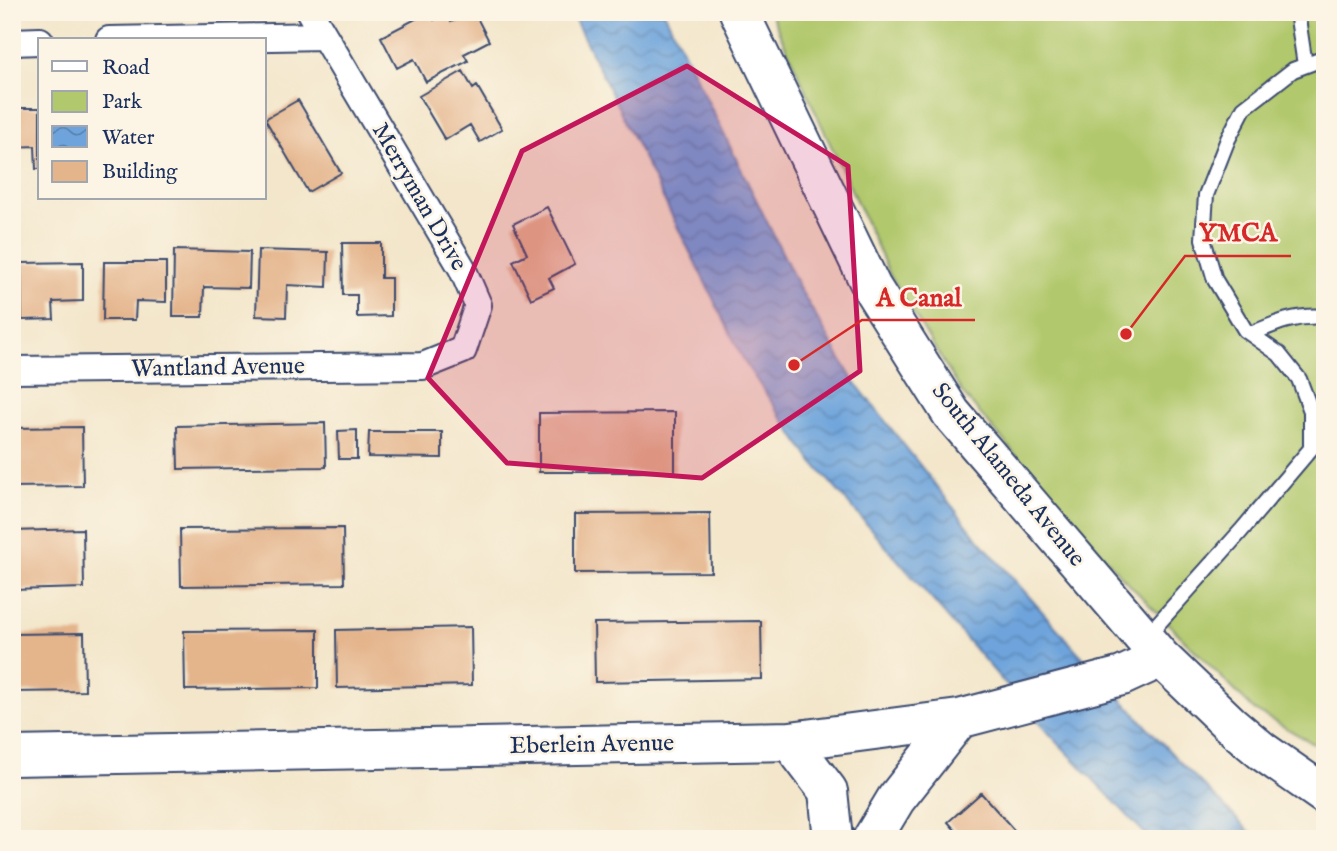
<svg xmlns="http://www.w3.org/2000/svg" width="1337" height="851" font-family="'IM FELL English',serif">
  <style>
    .green { fill: #b1c86c; stroke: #667c65; stroke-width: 2 }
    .water { fill: url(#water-waves); stroke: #446a9c; stroke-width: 2 }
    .building { fill: #e4b48b }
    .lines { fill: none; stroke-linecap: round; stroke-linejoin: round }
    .lane-casing { stroke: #3b4a6e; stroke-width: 18 }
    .street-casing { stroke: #3b4a6e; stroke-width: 30 }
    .secondary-casing { stroke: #3b4a6e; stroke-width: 42 }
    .lane { stroke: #fff; stroke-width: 14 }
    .street { stroke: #fff; stroke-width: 26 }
    .secondary { stroke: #fff; stroke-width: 38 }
    .marked { fill: #c2185b; fill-opacity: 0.2; stroke: #c2185b; stroke-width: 5; stroke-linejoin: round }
    .labels { text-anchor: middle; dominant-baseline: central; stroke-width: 5; stroke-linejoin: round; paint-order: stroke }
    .street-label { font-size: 24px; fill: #1b2f5e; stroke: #fcf5e5 }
    .leader { fill: none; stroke: #d62828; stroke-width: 2.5 }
    .callout-dot { fill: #d62828; stroke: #fcf5e5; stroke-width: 2.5 }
    .callout-label { font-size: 26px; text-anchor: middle; font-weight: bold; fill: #d62828; stroke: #fcf5e5; stroke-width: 5; stroke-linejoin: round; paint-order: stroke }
  </style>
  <defs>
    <pattern id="water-waves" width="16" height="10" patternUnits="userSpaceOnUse" patternTransform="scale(1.75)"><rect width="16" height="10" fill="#6ea4db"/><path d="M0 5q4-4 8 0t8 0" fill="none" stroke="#5a86b5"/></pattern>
  </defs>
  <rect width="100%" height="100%" fill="#fcf5e5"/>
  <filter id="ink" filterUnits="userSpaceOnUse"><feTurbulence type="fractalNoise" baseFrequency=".0143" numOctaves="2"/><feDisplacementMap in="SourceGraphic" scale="14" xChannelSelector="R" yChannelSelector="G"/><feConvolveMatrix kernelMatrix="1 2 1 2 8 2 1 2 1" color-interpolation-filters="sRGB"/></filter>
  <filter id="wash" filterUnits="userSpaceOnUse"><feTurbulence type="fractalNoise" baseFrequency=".00686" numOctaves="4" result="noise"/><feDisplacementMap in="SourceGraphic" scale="28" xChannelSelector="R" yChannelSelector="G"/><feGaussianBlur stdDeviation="1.57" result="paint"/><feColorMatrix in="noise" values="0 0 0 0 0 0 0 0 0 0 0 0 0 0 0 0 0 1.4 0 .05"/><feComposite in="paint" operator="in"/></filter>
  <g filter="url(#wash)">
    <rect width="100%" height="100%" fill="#f3e6ca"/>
    <path class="green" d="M 770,12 L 1325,12 L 1325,750 L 1254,710 L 1122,577 L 963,394 L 890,275 Z"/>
    <path class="water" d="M 571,12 L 664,12 L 800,289 L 853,380 L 974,534 L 1076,650 L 1176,758 L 1257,839 L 1150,839 L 1041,725 L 810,459 L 745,363 Z"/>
    <g id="blocks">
      <path class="building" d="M 429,12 L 434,20 L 447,13 L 451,22 L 474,12 L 489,41 L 464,54 L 468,61 L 426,82 L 414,59 L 397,68 L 381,37 Z
        M 463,71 L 473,89 L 477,86 L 502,129 L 480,142 L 470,125 L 445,140 L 419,96 Z
        M 298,100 L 341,173 L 308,192 L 265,119 Z
        M 12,108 L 40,108 L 40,169 L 36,169 L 35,146 L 14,147 Z
        M 547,207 L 575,264 L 549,278 L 554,288 L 531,299 L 513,261 L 527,254 L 513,224 Z
        M 342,243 L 381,243 L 381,278 L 391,278 L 391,316 L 357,317 L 357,295 L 343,295 Z
        M 174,250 L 250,252 L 249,288 L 204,287 L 203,317 L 173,317 Z
        M 258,250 L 328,252 L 327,287 L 287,285 L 286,317 L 256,316 Z
        M 83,262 L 83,301 L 53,302 L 54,319 L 22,320 L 21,263 Z
        M 104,262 L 166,262 L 166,302 L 136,301 L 135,320 L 103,320 Z
        M 675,412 L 675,472 L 539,472 L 539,413 Z
        M 325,423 L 326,467 L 178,469 L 177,426 Z
        M 82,427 L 83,486 L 12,487 L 12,428 Z
        M 357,430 L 357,459 L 339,459 L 338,431 Z
        M 369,432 L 442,432 L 442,458 L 368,457 Z
        M 710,513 L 711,572 L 575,573 L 575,514 Z
        M 343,528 L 344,584 L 181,586 L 180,529 Z
        M 83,529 L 84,588 L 12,590 L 12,531 Z
        M 761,621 L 762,679 L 595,682 L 594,623 Z
        M 471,627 L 472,685 L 337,688 L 336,630 Z
        M 318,630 L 318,688 L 185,690 L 184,631 Z
        M 84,633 L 85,691 L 12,692 L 12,634 Z
        M 981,793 L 1022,839 L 963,839 L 948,822 Z"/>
    </g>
  </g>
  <g filter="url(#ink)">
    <use href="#blocks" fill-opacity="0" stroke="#3b4a6e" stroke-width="2"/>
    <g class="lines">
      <g class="lane-casing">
        <path id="lane" d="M 1297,12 L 1305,65
          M 1251,334 C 1276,323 1297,314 1325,317
          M 1311,448 L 1311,411 L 1299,379 L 1279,354 L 1245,330 L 1215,280 L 1203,239 L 1206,195 L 1228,139 L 1244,108 L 1293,70 L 1325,58
          M 1146,637 L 1241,531 L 1325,432"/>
      </g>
      <g class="street-casing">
        <path id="street" d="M 109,40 L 324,36
          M 12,42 L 40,41
          M 12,370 L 423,366 L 463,350 L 478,305 L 462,268 L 310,12"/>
      </g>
      <g class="secondary-casing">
        <path id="secondary" d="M 739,12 L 872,288 L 951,413 L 1161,658 L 1230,724 L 1262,751 L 1325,795
          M 790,741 L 828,791 L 833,839
          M 12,756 L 790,741 L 959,719 L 1122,676 L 1161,658
          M 872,839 L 896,799 L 959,719"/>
      </g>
      <use href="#lane" class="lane"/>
      <use href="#street" class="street"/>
      <use href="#secondary" class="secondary"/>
    </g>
  </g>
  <path class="marked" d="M 687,66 L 848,166 L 860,371 L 702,478 L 507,463 L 428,378 L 522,151 Z"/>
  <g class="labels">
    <g class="street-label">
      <text transform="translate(419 197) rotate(60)">Merryman Drive</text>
      <text transform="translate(218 368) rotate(-1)">Wantland Avenue</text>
      <text transform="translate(1008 475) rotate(51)">South Alameda Avenue</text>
      <text transform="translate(592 745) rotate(-1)">Eberlein Avenue</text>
    </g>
  </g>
  <path class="leader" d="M1126 334L1185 256H1291M794 365L862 320H975"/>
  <g class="callout-dot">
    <circle cx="1126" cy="334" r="7"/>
    <circle cx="794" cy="365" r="7"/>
  </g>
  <g class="callout-label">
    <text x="1238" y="241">YMCA</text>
    <text x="919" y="306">A Canal</text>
  </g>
  <rect width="1337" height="851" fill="none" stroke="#fcf5e5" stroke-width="42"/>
  <rect x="38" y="38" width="228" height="161" fill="#fcf5e5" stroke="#a2a6af" stroke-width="2"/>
  <rect x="52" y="61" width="35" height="10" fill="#ffffff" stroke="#a2a6af" stroke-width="2"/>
  <text x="102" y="74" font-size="21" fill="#1b2f5e">Road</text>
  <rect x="52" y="91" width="35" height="21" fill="#b1c86c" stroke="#a2a6af" stroke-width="2"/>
  <text x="102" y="108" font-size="21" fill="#1b2f5e">Park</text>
  <rect x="52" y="126" width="35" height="21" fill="url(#water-waves)" stroke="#a2a6af" stroke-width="2"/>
  <text x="102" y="144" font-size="21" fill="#1b2f5e">Water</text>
  <rect x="52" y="161" width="35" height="21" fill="#e4b48b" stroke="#a2a6af" stroke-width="2"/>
  <text x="102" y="178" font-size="21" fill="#1b2f5e">Building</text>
</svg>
